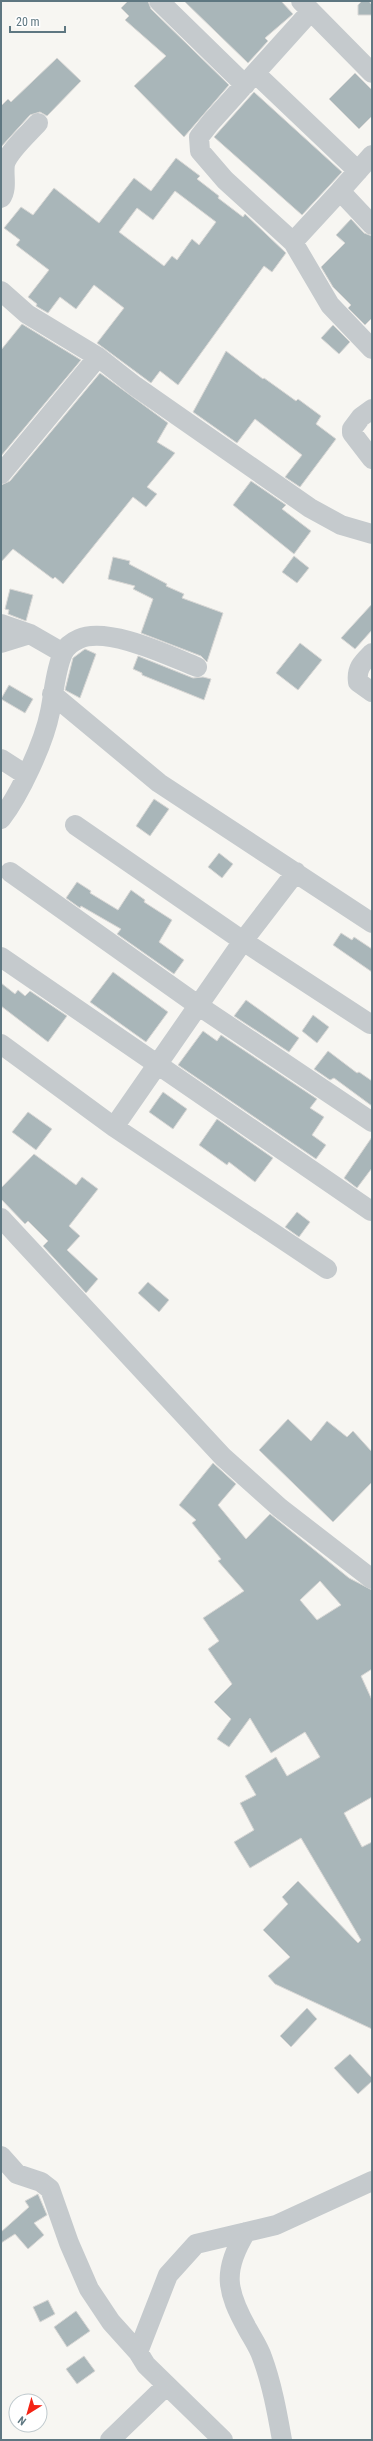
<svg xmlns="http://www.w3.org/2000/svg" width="373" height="2441" font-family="'Roboto Condensed',sans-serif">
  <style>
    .building { fill: #a9b6b9; stroke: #d8d7d5; fill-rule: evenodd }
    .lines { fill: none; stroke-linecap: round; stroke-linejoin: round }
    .minor { stroke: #c5cacd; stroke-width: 20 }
  </style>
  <rect width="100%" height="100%" fill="#f7f6f2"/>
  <path class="building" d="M 128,1 L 148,1 L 151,9 L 229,85 L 184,137 L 134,86 L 166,56 L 125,20 L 129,16 L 121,8 Z
    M 184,1 L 281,1 L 293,14 L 265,38 L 268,41 L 248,63 Z
    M 362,1 L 369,1 L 372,5 L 372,15 L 358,15 L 358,5 Z
    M 57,58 L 81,81 L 47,116 L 40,112 L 30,115 L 1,147 L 1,106 L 8,99 L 11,102 Z
    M 355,73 L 372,90 L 372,116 L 359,129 L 329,99 Z
    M 254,92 L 342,172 L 302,215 L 214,137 Z
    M 176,158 L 200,176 L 197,179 L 219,196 L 218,198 L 243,217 L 245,214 L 286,253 L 272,272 L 264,266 L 178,385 L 160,371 L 151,383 L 97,343 L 124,308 L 94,285 L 76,309 L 60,297 L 48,313 L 36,306 L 37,304 L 28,297 L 49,270 L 16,245 L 20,240 L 4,228 L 21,207 L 33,215 L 54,188 L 99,223 L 134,178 L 151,191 ZM 175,191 L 216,222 L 199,245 L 192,239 L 177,260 L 172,256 L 164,266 L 119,232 L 137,208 L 153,220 Z
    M 351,219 L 364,233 L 372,236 L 372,318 L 365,325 L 348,308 L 351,305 L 333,287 L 321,267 L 345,243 L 336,235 Z
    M 22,324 L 81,360 L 1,456 L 1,350 Z
    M 333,325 L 350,342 L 339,354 L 321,338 Z
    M 226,351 L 263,379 L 264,378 L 296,401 L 298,399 L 321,416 L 316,424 L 336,439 L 300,487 L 285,477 L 302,455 L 255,419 L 237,443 L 193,412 Z
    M 100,373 L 168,423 L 157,442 L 175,453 L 147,487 L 157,494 L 146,507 L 133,497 L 63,584 L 55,577 L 53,579 L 13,549 L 1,562 L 1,485 L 10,481 Z
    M 251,481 L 286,505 L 282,509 L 311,531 L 294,554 L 233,505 Z
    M 294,556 L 309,568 L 297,583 L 282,572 Z
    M 113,557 L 130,561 L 129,564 L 167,584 L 166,586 L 184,594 L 182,598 L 223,613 L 207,662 L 201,656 L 141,633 L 153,599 L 133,589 L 135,586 L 108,579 Z
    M 10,589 L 33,595 L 26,621 L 8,614 L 9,610 L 5,609 Z
    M 372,604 L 372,630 L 355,649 L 341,638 Z
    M 300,643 L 322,660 L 298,690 L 276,673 Z
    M 85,649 L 96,654 L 80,698 L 65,690 L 73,658 Z
    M 138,656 L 193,678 L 203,677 L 211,679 L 204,700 L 142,675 L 142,673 L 133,669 Z
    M 9,685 L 33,699 L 25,713 L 1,699 Z
    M 154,799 L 169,809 L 150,836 L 136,826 Z
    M 219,853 L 233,864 L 222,878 L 208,867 Z
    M 77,882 L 91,891 L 90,893 L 118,910 L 131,890 L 145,900 L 144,902 L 172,920 L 159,942 L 184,960 L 174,974 L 117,934 L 121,929 L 81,906 L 80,908 L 66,898 Z
    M 341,933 L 352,940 L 354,937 L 372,949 L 372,972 L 333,945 Z
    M 113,972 L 168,1012 L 146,1042 L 90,1002 Z
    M 1,983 L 15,994 L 18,990 L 25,996 L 30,991 L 67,1016 L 48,1042 L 1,1006 Z
    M 246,1000 L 299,1038 L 289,1052 L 234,1016 Z
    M 313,1015 L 329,1027 L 317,1043 L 302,1031 Z
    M 203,1031 L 217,1041 L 221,1035 L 317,1099 L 310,1108 L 324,1117 L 312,1135 L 326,1145 L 316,1159 L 178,1065 Z
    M 328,1051 L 357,1073 L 359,1072 L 372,1081 L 372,1106 L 334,1078 L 330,1080 L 314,1069 Z
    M 163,1092 L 187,1109 L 173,1129 L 149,1112 Z
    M 28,1112 L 52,1129 L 36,1150 L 12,1132 Z
    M 217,1119 L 273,1158 L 255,1182 L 229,1162 L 227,1165 L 199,1145 Z
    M 372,1137 L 372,1168 L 357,1188 L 344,1178 Z
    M 34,1154 L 76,1185 L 82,1177 L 98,1189 L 69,1226 L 80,1236 L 67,1250 L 98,1279 L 86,1293 L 43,1246 L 48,1241 L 28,1221 L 25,1224 L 1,1199 L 1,1188 Z
    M 297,1212 L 310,1222 L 299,1237 L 285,1227 Z
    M 148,1282 L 169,1300 L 159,1312 L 138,1293 Z
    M 288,1419 L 311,1441 L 327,1421 L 347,1437 L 353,1431 L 372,1452 L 372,1482 L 333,1522 L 259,1450 Z
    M 213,1463 L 236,1484 L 218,1505 L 246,1539 L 270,1514 L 349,1578 L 372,1590 L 372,1669 L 361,1676 L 372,1700 L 372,1797 L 344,1813 L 362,1847 L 372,1842 L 372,2029 L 275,1984 L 268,1976 L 290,1957 L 263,1930 L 288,1904 L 282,1897 L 298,1881 L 358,1943 L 361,1940 L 301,1838 L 250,1868 L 234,1842 L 254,1830 L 240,1803 L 256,1795 L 245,1776 L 276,1757 L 287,1776 L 320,1757 L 305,1732 L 271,1753 L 250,1718 L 229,1747 L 217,1739 L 231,1719 L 214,1702 L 232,1684 L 208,1649 L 219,1641 L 203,1618 L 244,1591 L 218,1561 L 221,1559 L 192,1523 L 196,1520 L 179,1505 ZM 320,1581 L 341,1605 L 317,1620 L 300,1600 Z
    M 307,2008 L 317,2019 L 291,2047 L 280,2036 Z
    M 350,2054 L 372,2078 L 372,2081 L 358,2094 L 334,2068 Z
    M 38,2194 L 47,2215 L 34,2223 L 44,2235 L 28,2249 L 15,2234 L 1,2243 L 1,2232 L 29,2207 L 25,2201 Z
    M 48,2300 L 55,2314 L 40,2322 L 33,2307 Z
    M 76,2311 L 90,2331 L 67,2347 L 54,2327 Z
    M 84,2356 L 95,2371 L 77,2384 L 66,2369 Z"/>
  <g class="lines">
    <path class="minor" d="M 159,1 L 245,85
      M 301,1 L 372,73
      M 311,11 L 211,122 L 199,137 L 200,151 L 225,180 L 293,242 L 330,305 L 372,349
      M 255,73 L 358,171
      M 372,155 L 340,191 L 372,225
      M 1,198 C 8,188 3,175 5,164 C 8,152 29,133 38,123
      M 293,242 L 340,191
      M 1,291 L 27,314 L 98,357 L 135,386 L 310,508 L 341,525 L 372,534
      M 372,409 L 361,417 L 352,429 L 352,433 L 372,459
      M 1,474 L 98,357
      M 1,624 L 30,634 L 63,653
      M 1,643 L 30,634
      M 372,653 C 363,662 356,668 358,682 L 372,692
      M 52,694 L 159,783 L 372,923
      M 1,759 L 26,775
      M 1,819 C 20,794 44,743 50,712 C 54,693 55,671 63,653 C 66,647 72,642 79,639 C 108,626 169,656 197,667
      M 75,825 L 243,941 L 370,1024
      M 10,872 L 199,1006 L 372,1122
      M 1,957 L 371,1211
      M 1,1044 L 114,1127 L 327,1269
      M 114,1127 L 243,941 L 296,872
      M 1,1218 L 223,1457 L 280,1508 L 372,1579
      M 1,2156 L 17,2174 L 41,2182 L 50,2189 L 69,2243 L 89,2289 L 111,2322 L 138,2352
      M 246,2232 C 222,2271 226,2291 248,2330 C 253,2339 259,2348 262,2357 C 272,2384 277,2412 282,2440
      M 110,2440 L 166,2386
      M 223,2440 L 146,2365 L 138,2352 L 168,2275 L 196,2244 L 276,2225 L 372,2181"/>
  </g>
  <rect width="373" height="2441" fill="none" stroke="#5e7781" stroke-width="4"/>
  <g transform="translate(28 2413) rotate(217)"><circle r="19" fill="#ffffff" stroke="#bfc9cd"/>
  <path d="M0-3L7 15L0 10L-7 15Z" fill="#f42415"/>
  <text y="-6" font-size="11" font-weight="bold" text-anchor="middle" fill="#5e7781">N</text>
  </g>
  <path d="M10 26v6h55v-6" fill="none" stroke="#5e7781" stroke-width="2"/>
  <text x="16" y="26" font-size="12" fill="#5e7781" stroke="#ffffff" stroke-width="3" paint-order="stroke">20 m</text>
</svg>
